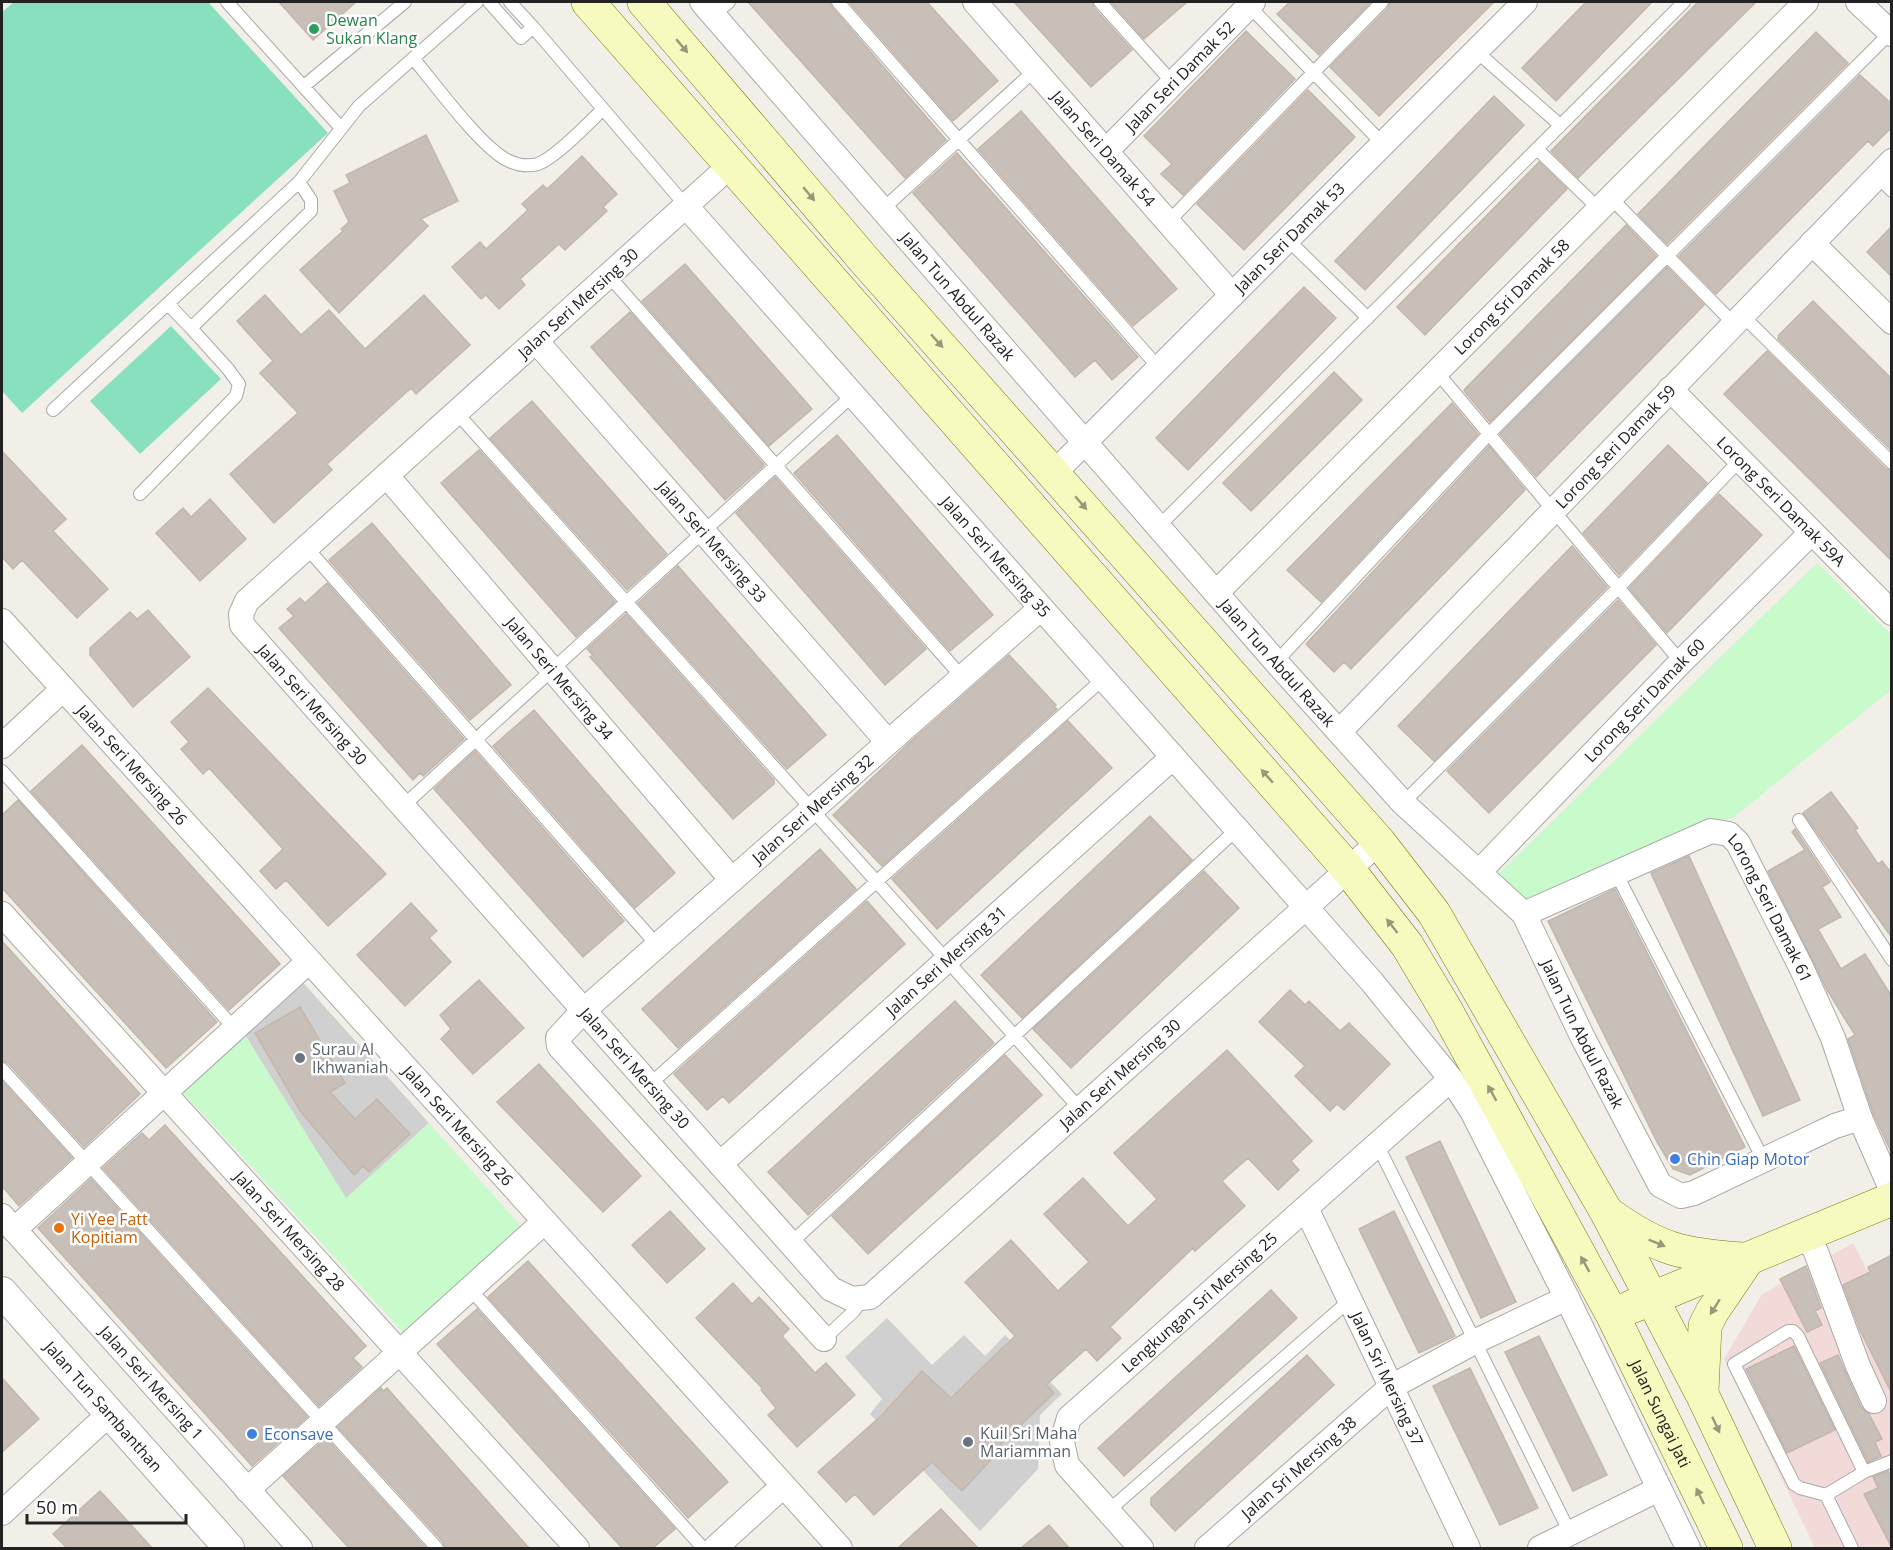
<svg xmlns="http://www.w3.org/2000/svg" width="1893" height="1550" font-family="'Open Sans',sans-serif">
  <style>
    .commercial { fill: #f2dad9 }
    .religious { fill: #d0d0d0 }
    .park { fill: #c8facc }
    .pitch { fill: #88e0be }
    .building { fill: #c7bfb8; stroke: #c4b6ab; stroke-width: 1.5 }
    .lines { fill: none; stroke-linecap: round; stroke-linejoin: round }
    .service-casing { stroke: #a9a9a9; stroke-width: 14 }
    .minor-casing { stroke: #a9a9a9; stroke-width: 26 }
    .tertiary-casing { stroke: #a9a9a9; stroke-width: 32 }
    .secondary-casing { stroke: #707d05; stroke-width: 34 }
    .service { stroke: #fff; stroke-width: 12 }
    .minor { stroke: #fff; stroke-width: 24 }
    .tertiary { stroke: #fff; stroke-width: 30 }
    .secondary { stroke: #f7fabf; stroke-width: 33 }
    .oneway { fill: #979978 }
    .leisure-dot { fill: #2e9e5b; stroke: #fff; stroke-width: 2 }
    .worship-dot { fill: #6b7280; stroke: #fff; stroke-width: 2 }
    .shop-dot { fill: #3f7fe0; stroke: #fff; stroke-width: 2 }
    .food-dot { fill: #e8710a; stroke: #fff; stroke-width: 2 }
    .labels { text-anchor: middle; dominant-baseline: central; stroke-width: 5; stroke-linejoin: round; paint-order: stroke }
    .leisure-label { font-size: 16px; fill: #27864d; stroke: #fff; text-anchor: start }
    .street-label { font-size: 16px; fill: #222; stroke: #fff }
    .worship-label { font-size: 16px; fill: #5b616d; stroke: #fff; text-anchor: start }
    .shop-label { font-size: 16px; fill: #366cbe; stroke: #fff; text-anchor: start }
    .food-label { font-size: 16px; fill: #c56008; stroke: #fff; text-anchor: start }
  </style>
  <rect width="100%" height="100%" fill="#f2efe9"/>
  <path class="commercial" d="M 1853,1243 L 1891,1315 L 1891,1548 L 1815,1548 L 1724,1359 L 1762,1294 Z"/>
  <path class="religious" d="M 298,977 L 429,1123 L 346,1199 L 242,1030 Z
    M 887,1318 L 932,1365 L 964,1335 L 985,1356 L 1005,1335 L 1062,1394 L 1040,1415 L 1038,1469 L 980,1531 L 870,1414 L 882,1399 L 845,1357 Z"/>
  <path class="park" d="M 1817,563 L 1891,634 L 1891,690 L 1734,817 L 1525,902 L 1498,874 Z
    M 242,1030 L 346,1198 L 429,1123 L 521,1226 L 404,1333 L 179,1088 Z"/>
  <path class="pitch" d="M 14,2 L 208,2 L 328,133 L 22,413 L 2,391 L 2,12 Z
    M 171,326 L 221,379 L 140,454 L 90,401 Z"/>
  <path class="building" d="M 279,2 L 356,2 L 313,40 Z
    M 748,2 L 830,2 L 832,7 L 946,140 L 905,178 Z
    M 849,2 L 927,2 L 998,81 L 953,121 Z
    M 1014,2 L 1092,2 L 1094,8 L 1132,50 L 1091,87 Z
    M 1111,2 L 1187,2 L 1144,39 Z
    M 1290,2 L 1371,2 L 1319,55 L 1277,14 Z
    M 1390,2 L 1494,2 L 1379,116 L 1330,67 L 1388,8 Z
    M 1586,2 L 1652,2 L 1556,101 L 1522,68 Z
    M 1698,2 L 1756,2 L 1578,178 L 1551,151 Z
    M 1246,31 L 1295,79 L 1183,195 L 1161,174 L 1172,164 L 1144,136 Z
    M 1816,32 L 1848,63 L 1667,244 L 1638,214 Z
    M 1860,75 L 1892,104 L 1892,127 L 1873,146 L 1868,141 L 1716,294 L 1679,256 Z
    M 1308,90 L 1355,137 L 1244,250 L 1197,204 Z
    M 1494,96 L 1524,125 L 1365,290 L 1335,261 Z
    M 1021,111 L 1177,289 L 1133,326 L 978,149 Z
    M 426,135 L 458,201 L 421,219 L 428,226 L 339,313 L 300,270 L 343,231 L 341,229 L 349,222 L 334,191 L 350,183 L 346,175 Z
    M 957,153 L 1138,357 L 1112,380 L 1095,360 L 1075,377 L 913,193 Z
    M 582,156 L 617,194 L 603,207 L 607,211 L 565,250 L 559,244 L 520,279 L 525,285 L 499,309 L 486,295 L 481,299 L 452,267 L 480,242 L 486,249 L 528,210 L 522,204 L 543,185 L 547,189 Z
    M 1539,162 L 1567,189 L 1425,335 L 1397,307 Z
    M 1626,225 L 1656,256 L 1490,422 L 1464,391 L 1465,389 Z
    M 1892,226 L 1892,277 L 1867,252 Z
    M 685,264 L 812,409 L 769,446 L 642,301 Z
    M 1667,267 L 1704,305 L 1536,477 L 1500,434 Z
    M 1304,287 L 1336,318 L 1188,470 L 1156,438 Z
    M 265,295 L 301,335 L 329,310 L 365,349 L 424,295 L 470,345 L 416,394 L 411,388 L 327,464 L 332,470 L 274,523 L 230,474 L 298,413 L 260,373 L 273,361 L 237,321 Z
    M 1813,301 L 1892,379 L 1892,451 L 1778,339 L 1779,335 Z
    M 630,312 L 764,465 L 725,500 L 591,347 Z
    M 1767,351 L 1886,469 L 1892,471 L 1892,561 L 1724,394 Z
    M 1334,372 L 1362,400 L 1251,511 L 1223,483 Z
    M 532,401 L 667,554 L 627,590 L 490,438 Z
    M 1452,403 L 1478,434 L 1321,602 L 1287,570 Z
    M 837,435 L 993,615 L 950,651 L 794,473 Z
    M 1668,445 L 1707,483 L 1619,575 L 1583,533 Z
    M 1489,446 L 1525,490 L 1351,669 L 1344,662 L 1334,672 L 1306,644 Z
    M 479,450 L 615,602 L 576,637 L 441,483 Z
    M 2,451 L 66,519 L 53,531 L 108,589 L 77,618 L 22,560 L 13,569 L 2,557 Z
    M 775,477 L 926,649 L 885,685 L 736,513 Z
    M 1719,494 L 1762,535 L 1667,633 L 1629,588 Z
    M 210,499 L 246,539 L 200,581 L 156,533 L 183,508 L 191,517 Z
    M 372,523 L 511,685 L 470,720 L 329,560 Z
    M 1572,546 L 1607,587 L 1434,761 L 1398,726 Z
    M 678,566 L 826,735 L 787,769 L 638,603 Z
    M 327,583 L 464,739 L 423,776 L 420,773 L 413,780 L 279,628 L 294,616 L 287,609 L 300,598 L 305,603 Z
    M 1618,600 L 1656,645 L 1489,813 L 1447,771 Z
    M 148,610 L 190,657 L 133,707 L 90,655 L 90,648 L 130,612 L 137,619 Z
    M 626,614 L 774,780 L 774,784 L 733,819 L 590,657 L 593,655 L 587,649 Z
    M 1009,655 L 1056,705 L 1054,707 L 1057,709 L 882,866 L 833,815 L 909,743 Z
    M 208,688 L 386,874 L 328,926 L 286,880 L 276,889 L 260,871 L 283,849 L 209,768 L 203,774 L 181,749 L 189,742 L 171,722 Z
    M 534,710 L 675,873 L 635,908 L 493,746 Z
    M 1068,721 L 1112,768 L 937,929 L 892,879 Z
    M 82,745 L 280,964 L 229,1010 L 31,791 Z
    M 475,751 L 624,921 L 583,957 L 434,789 Z
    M 1831,792 L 1858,828 L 1855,830 L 1878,864 L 1882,861 L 1892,874 L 1892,938 L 1803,813 Z
    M 18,800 L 217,1022 L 166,1068 L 2,888 L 2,815 Z
    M 1150,816 L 1192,860 L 1022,1018 L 981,975 Z
    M 1795,829 L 1830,882 L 1822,887 L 1841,917 L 1818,929 L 1841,969 L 1865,954 L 1892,997 L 1892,1154 L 1873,1113 L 1848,1039 L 1855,1035 L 1827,990 L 1768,871 L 1805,850 L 1792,832 Z
    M 820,849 L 856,889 L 678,1048 L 642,1009 Z
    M 1689,856 L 1800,1100 L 1763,1116 L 1651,873 Z
    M 1204,871 L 1239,908 L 1071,1068 L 1033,1029 Z
    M 1615,889 L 1745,1147 L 1690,1175 L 1673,1169 L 1657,1142 L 1548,921 Z
    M 867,901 L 905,944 L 729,1103 L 723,1096 L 707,1110 L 674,1074 Z
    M 411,903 L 437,931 L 429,938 L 451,962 L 405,1006 L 357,955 Z
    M 2,941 L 140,1094 L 84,1147 L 8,1063 L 2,1061 Z
    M 479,980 L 524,1028 L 473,1074 L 441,1039 L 451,1029 L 440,1015 Z
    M 1290,990 L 1305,1005 L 1309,1001 L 1340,1031 L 1349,1023 L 1390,1064 L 1344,1110 L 1337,1104 L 1330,1111 L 1295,1076 L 1305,1066 L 1259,1022 Z
    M 955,1001 L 994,1043 L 808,1215 L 768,1172 Z
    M 300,1007 L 345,1083 L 330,1092 L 355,1119 L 377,1099 L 410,1134 L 369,1172 L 363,1166 L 354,1175 L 301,1112 L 255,1033 Z
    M 1227,1050 L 1312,1141 L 1291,1161 L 1299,1170 L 1278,1190 L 1248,1158 L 1222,1181 L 1245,1206 L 1195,1251 L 1193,1248 L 1110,1327 L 1121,1338 L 1097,1361 L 1086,1349 L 1046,1385 L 1054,1393 L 1000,1445 L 1003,1447 L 962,1491 L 932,1462 L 874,1515 L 855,1494 L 846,1502 L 818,1472 L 882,1415 L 922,1371 L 951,1398 L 1015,1336 L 965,1282 L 1011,1240 L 1058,1291 L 1089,1262 L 1044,1214 L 1083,1178 L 1128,1226 L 1157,1199 L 1114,1153 Z
    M 1005,1055 L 1042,1095 L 868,1254 L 832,1216 Z
    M 539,1064 L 641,1176 L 603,1212 L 497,1102 Z
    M 2,1081 L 72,1158 L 19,1206 L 2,1186 Z
    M 165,1125 L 366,1346 L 353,1358 L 362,1367 L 319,1406 L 103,1168 L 142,1133 L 149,1140 Z
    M 1440,1141 L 1516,1302 L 1481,1318 L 1406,1157 Z
    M 91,1179 L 307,1417 L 252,1466 L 38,1228 Z
    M 670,1211 L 705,1249 L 667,1283 L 632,1245 Z
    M 1394,1211 L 1455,1336 L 1419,1353 L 1359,1229 Z
    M 1892,1255 L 1892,1394 L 1860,1330 L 1843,1285 L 1870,1272 L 1868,1267 Z
    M 528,1261 L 728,1482 L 688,1518 L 488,1297 Z
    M 1806,1266 L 1821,1308 L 1815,1311 L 1822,1325 L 1807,1332 L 1780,1279 Z
    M 733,1283 L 752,1304 L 759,1297 L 789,1329 L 782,1336 L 815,1373 L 826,1363 L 855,1395 L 797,1447 L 768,1415 L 776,1408 L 761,1390 L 762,1388 L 696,1318 Z
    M 1271,1290 L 1297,1318 L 1124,1476 L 1098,1448 Z
    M 477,1309 L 675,1529 L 653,1548 L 622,1548 L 437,1344 Z
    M 1539,1336 L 1607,1475 L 1573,1491 L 1505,1352 Z
    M 1794,1346 L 1835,1430 L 1787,1453 L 1746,1369 Z
    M 1307,1355 L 1334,1385 L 1175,1531 L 1151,1505 L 1151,1498 Z
    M 1838,1355 L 1861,1407 L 1869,1414 L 1882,1439 L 1875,1442 L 1881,1456 L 1868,1462 L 1820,1363 Z
    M 1470,1368 L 1538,1508 L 1500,1525 L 1433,1386 Z
    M 2,1378 L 39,1419 L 2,1452 Z
    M 381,1388 L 383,1391 L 387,1388 L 529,1548 L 445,1548 L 443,1542 L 338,1427 Z
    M 326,1438 L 426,1548 L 349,1548 L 283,1476 Z
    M 1888,1471 L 1892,1478 L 1892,1548 L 1864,1494 L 1878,1488 L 1873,1477 Z
    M 100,1491 L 123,1516 L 152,1548 L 67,1548 L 53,1534 Z
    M 941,1509 L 978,1548 L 898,1548 Z
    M 1049,1525 L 1069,1548 L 1021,1548 Z"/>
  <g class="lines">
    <g class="service-casing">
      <path id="service" d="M 227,2 L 340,127
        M 489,2 L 521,38 L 533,27 L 686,206
        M 510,2 L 533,27
        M 838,2 L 1159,368
        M 1100,2 L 1173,83
        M 1249,6 L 1383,144
        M 713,15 L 729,2
        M 1476,51 L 1560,125
        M 413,58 C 434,83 480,146 507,160 C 517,165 527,167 538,164 C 555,158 588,124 602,110
        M 304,86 L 405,2
        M 1537,149 L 1599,209
        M 1877,176 L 1892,191
        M 1610,197 L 1734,324
        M 883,209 L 1035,70
        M 1168,222 L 1382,2
        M 1287,239 L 1368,318
        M 609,276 L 962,677
        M 168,304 L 191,328
        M 1742,315 L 1892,463
        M 1436,371 L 1681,662
        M 53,410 L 299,182 L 359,106 L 477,2
        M 457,413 L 1080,1109
        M 140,494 L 236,396 L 239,384 L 228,369 L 191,328 L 311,211 L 311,200 L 299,182
        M 1159,526 L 1684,2
        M 307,548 L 657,945
        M 1276,662 L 1489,434 L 1890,33
        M 2,771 L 235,1029
        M 1403,803 L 1619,587 L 1740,460
        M 402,807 L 853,395
        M 1799,820 L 1892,960
        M 1616,873 L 1763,1159
        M 2,1069 L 437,1548
        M 649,1085 L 1103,679
        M 1377,1144 L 1570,1533
        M 791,1243 L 1236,830
        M 470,1289 L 703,1548
        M 824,1339 L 854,1311 L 862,1300
        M 1864,1472 L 1798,1336 L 1793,1331 L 1788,1331 L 1734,1364 L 1794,1484 L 1800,1488 L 1826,1495 L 1864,1472 L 1892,1461
        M 1826,1495 L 1852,1548
        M 1108,1511 L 1350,1300"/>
    </g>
    <g class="minor-casing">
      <g id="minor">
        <path id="s1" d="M 702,2 L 1276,662 L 1403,803 L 1524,914 L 1582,1036 L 1660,1185 L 1681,1196 L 1694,1193 L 1835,1126 L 1860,1118"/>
        <path id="s2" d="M 975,2 L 1232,295"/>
        <path d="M 1858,2 L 1892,34"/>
        <path id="s3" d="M 1106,151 L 1253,2"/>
        <path id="s4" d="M 731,165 L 247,601 L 241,614 L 242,625 L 831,1289 L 852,1299 L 870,1297 L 1379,842"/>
        <path id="s5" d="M 686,206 L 1372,982 L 1451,1079 L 1472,1111 L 1567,1298 L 1688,1548"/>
        <path d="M 1812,243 L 1892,322"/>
        <path id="s6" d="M 536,341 L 888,742"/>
        <path id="s7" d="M 1670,389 L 1892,613"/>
        <path id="s8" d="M 1054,473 L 1525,2"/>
        <path id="s9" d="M 387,476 L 732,880"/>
        <path id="s10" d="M 1217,592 L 1806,2"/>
        <path id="s11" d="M 2,621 L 840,1548"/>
        <path id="s12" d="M 1340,731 L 1892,161"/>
        <path d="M 2,746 L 63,689"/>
        <path id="s13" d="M 1480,871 L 1681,662 L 1811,533"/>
        <path id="s14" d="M 2,914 L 577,1548"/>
        <path id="s15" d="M 1524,914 L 1711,831 L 1729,834 L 1738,843 L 1801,967 L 1833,1038 L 1860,1118 L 1892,1191"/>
        <path id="s16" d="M 720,1164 L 1173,757"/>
        <path id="s17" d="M 1306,1208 L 1468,1548"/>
        <path id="s18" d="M 2,1216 L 300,1548"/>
        <path d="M 14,1230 L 309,961"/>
        <path d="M 1806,1235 L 1816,1252 L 1858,1366 L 1874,1401"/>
        <path id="s19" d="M 824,1339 L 559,1046 L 558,1038 L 583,1011 L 1041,608"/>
        <path d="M 247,1490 L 544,1222"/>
        <path d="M 2,1513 L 109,1414"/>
        <path d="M 715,1548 L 783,1486"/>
        <path id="s20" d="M 1141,1548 L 1067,1465 L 1062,1442 L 1069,1418 L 1451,1079"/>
        <path id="s21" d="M 1207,1548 L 1391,1387 L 1476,1341 L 1567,1298"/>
        <path d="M 1540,1548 L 1659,1489"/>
      </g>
    </g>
    <g class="tertiary-casing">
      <g id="tertiary">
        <path id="s22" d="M 2,1292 L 229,1548"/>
      </g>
    </g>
    <g class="secondary-casing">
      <g id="secondary">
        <path id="s23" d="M 588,2 L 1348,869 L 1407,945 L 1446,1010 L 1613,1316 L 1726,1548"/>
        <path d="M 644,2 L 866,262 L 1379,842 L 1434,913 L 1607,1213 L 1702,1394 L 1775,1548"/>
        <path d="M 1609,1214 C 1658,1249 1682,1255 1742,1259"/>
        <path d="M 1631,1307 L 1892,1199"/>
        <path d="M 1702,1391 L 1705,1326 L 1712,1312 L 1748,1259"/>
      </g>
    </g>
    <use href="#service" class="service"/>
    <use href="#minor" class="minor"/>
    <use href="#tertiary" class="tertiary"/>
    <use href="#secondary" class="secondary"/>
  </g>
  <defs><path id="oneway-solid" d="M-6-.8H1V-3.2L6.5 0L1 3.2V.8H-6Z" transform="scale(1.5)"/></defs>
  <g class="oneway">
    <use href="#oneway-solid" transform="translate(682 46) rotate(50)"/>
    <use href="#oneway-solid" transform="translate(809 194) rotate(50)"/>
    <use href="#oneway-solid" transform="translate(937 341) rotate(48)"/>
    <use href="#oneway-solid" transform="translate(1081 503) rotate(49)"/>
    <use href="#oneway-solid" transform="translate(1267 776) rotate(-131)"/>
    <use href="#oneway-solid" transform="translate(1392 926) rotate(-128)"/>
    <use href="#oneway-solid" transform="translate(1492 1093) rotate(-119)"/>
    <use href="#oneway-solid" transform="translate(1657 1243) rotate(22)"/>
    <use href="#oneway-solid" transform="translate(1585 1264) rotate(-119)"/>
    <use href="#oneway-solid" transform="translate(1715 1307) rotate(122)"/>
    <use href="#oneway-solid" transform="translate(1716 1425) rotate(65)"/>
    <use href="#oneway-solid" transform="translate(1700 1496) rotate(-116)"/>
  </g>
  <circle class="leisure-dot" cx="314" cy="29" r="6"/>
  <g class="worship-dot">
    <circle cx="300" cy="1058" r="6"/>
    <circle cx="968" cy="1442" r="6"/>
  </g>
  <g class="shop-dot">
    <circle cx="1675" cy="1159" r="6"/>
    <circle cx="252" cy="1434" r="6"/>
  </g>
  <circle class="food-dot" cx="59" cy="1228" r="6"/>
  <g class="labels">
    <g class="leisure-label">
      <text x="326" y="20">Dewan<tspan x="326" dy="18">Sukan Klang</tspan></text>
    </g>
    <g class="street-label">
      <text stroke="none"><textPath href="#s3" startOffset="105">Jalan Seri Damak 52</textPath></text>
      <text stroke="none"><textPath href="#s2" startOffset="195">Jalan Seri Damak 54</textPath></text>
      <text stroke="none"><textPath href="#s8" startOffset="333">Jalan Seri Damak 53</textPath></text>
      <text stroke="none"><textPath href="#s1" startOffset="390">Jalan Tun Abdul Razak</textPath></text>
      <text stroke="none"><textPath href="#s10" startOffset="417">Lorong Sri Damak 58</textPath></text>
      <text transform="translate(578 303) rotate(-42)">Jalan Seri Mersing 30</text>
      <text stroke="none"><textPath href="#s12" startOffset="396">Lorong Seri Damak 59</textPath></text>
      <text stroke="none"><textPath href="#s7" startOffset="158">Lorong Seri Damak 59A</textPath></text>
      <text stroke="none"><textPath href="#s6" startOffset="267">Jalan Seri Mersing 33</textPath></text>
      <text stroke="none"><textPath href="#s5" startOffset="468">Jalan Seri Mersing 35</textPath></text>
      <text stroke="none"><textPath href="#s1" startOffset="876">Jalan Tun Abdul Razak</textPath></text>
      <text stroke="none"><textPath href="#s9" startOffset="266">Jalan Seri Mersing 34</textPath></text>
      <text stroke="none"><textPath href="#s13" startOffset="237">Lorong Seri Damak 60</textPath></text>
      <text stroke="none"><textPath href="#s4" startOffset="783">Jalan Seri Mersing 30</textPath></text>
      <text stroke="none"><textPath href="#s11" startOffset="194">Jalan Seri Mersing 26</textPath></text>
      <text stroke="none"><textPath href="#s19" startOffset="746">Jalan Seri Mersing 32</textPath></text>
      <text stroke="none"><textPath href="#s15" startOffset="308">Lorong Seri Damak 61</textPath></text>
      <text stroke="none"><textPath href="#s16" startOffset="304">Jalan Seri Mersing 31</textPath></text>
      <text stroke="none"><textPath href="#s1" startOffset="1362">Jalan Tun Abdul Razak</textPath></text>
      <text stroke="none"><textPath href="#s4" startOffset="1269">Jalan Seri Mersing 30</textPath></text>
      <text stroke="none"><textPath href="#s4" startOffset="1941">Jalan Seri Mersing 30</textPath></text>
      <text stroke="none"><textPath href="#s11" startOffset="680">Jalan Seri Mersing 26</textPath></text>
      <text stroke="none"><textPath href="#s14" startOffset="428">Jalan Seri Mersing 28</textPath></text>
      <text stroke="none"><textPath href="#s20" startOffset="334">Lengkungan Sri Mersing 25</textPath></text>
      <text stroke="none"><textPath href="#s17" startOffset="189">Jalan Sri Mersing 37</textPath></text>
      <text stroke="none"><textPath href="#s18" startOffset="224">Jalan Seri Mersing 1</textPath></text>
      <text stroke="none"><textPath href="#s22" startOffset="153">Jalan Tun Sambanthan</textPath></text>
      <text stroke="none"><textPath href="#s23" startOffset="1782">Jalan Sungai Jati</textPath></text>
      <text stroke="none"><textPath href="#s21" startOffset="122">Jalan Sri Mersing 38</textPath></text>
    </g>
    <g class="worship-label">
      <text x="312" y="1049">Surau Al<tspan x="312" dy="18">Ikhwaniah</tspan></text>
      <text x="980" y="1433">Kuil Sri Maha<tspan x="980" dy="18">Mariamman</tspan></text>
    </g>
    <g class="shop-label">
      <text x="1687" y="1159">Chin Giap Motor</text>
      <text x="264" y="1434">Econsave</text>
    </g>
    <g class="food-label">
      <text x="71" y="1219">Yi Yee Fatt<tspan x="71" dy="18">Kopitiam</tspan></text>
    </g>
  </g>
  <rect width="1893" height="1550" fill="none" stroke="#222222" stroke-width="6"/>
  <path d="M27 1514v9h159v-9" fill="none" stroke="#222222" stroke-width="3"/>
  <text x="36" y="1514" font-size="18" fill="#222222" stroke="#ffffff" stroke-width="4.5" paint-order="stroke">50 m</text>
</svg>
